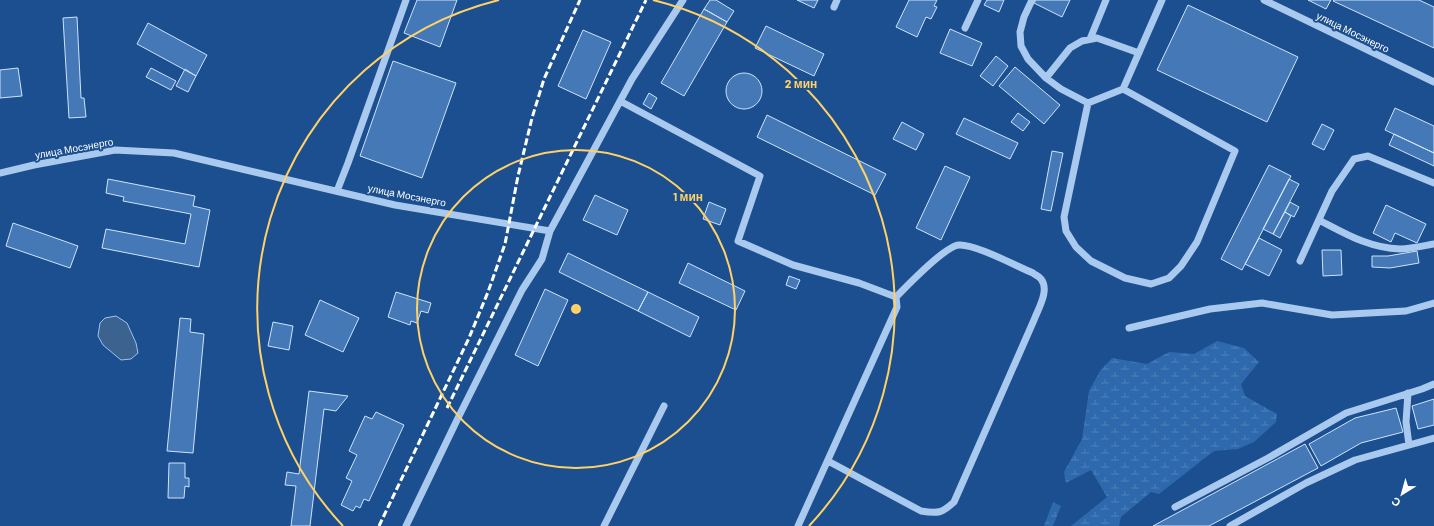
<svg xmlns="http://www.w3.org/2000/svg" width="1434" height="526" font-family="Barlow,sans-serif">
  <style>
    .wetland { fill: url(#wetland-marsh) }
    .water { fill: #3c6290; stroke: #9cc4f0 }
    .building { fill: #4478b7; stroke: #cfe3fa }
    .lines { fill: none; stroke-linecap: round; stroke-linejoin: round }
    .minor { stroke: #a9c9ee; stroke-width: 7 }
    .rail { stroke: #fff; stroke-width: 3; stroke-dasharray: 7 3; stroke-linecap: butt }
    .ring { fill: none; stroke: #ffd166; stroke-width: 2 }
    .labels { text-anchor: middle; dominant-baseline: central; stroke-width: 4; stroke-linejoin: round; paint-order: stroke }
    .street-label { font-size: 10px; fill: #fff; stroke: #1b4f8f }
    .centre { fill: #ffd166; stroke: #1b4f8f; stroke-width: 2 }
    .ring-label { font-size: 12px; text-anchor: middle; font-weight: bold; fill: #ffd166; stroke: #1b4f8f; stroke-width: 4; stroke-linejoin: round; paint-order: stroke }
  </style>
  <defs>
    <pattern id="wetland-marsh" width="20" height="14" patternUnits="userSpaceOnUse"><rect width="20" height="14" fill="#2e69ad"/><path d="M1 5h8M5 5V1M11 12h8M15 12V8" fill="none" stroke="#4d80b9"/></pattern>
  </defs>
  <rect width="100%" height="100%" fill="#1b4f8f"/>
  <path class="wetland" d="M 1217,341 L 1244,348 L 1259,362 L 1241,384 L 1245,396 L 1277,414 L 1276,422 L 1254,442 L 1238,449 L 1214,451 L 1159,494 L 1151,492 L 1121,517 L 1119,526 L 1071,526 L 1107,497 L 1091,470 L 1066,483 L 1064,472 L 1082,439 L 1089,391 L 1100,371 L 1112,358 L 1147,364 L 1169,352 L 1194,354 Z
    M 1053,502 L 1061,506 L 1053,526 L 1044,526 Z"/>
  <path class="water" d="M 116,316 L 127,323 L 136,343 L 138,353 L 131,359 L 121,360 L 103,345 L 98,336 L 100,323 L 105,318 Z"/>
  <path class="building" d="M 417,0 L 457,0 L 440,47 L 404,33 Z
    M 710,0 L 716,0 L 734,11 L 727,22 L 704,9 Z
    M 797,0 L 818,0 L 814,8 Z
    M 909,0 L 937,0 L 934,6 L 937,7 L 931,19 L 926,17 L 917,37 L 896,27 Z
    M 987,0 L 1004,0 L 999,12 L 984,5 Z
    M 1036,0 L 1070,0 L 1062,17 L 1034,3 Z
    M 1308,0 L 1331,0 L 1326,9 Z
    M 1334,0 L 1419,0 L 1434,7 L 1434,48 L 1333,1 Z
    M 1188,5 L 1298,57 L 1267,122 L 1157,70 Z
    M 704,9 L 727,22 L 684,96 L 661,83 Z
    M 77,17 L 81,98 L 84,98 L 86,117 L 69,118 L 63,18 Z
    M 148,23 L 207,55 L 196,76 L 137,44 Z
    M 766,26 L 824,54 L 814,76 L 755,48 Z
    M 950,29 L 982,43 L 972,66 L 940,53 Z
    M 583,30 L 611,42 L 586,99 L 558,86 Z
    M 996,56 L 1008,66 L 993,86 L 980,76 Z
    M 393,61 L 456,83 L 422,178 L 360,156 Z
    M 1015,67 L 1060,105 L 1044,124 L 999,86 Z
    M 18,68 L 22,96 L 0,98 L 0,70 Z
    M 151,68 L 176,81 L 171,90 L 146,77 Z
    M 185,69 L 196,76 L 188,92 L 176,86 Z
    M726 91a18 18 0 1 1 36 0a18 18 0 1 1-36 0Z
    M 649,93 L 657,98 L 651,109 L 643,104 Z
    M 1395,108 L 1434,126 L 1434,153 L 1385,130 Z
    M 1018,113 L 1030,122 L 1023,131 L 1011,122 Z
    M 767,115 L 886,174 L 875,195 L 757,137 Z
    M 964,118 L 1018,143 L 1010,159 L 956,134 Z
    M 902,122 L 924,134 L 916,150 L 893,139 Z
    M 1322,124 L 1334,130 L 1324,150 L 1312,144 Z
    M 1394,134 L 1434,153 L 1434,166 L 1389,145 Z
    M 1052,151 L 1063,153 L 1051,211 L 1041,209 Z
    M 1269,165 L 1291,176 L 1242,270 L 1221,259 Z
    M 945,166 L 970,177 L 941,240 L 916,228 Z
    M 108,179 L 195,196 L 193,206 L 210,210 L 199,267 L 102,248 L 106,229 L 185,244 L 191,214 L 123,201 L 124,197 L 106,193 Z
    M 1289,179 L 1299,184 L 1273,234 L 1263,229 Z
    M 595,195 L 628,210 L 617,235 L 583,220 Z
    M 709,202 L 726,209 L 720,225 L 703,219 Z
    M 1290,202 L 1299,207 L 1294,217 L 1285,212 Z
    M 1386,205 L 1426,224 L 1417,243 L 1395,233 L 1391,242 L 1373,233 Z
    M 1285,212 L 1291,216 L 1280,238 L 1273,234 Z
    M 13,223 L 78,246 L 70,268 L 6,246 Z
    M 1259,238 L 1282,250 L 1269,276 L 1245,264 Z
    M 1322,250 L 1341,250 L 1342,275 L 1323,276 Z
    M 1417,251 L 1419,263 L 1390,268 L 1372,267 L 1372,256 L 1388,256 Z
    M 568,253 L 648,292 L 638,311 L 559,272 Z
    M 688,263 L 745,291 L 736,310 L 679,283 Z
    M 789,276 L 800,280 L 796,289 L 786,285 Z
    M 545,289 L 568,300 L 538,366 L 515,355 Z
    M 396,292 L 431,303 L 428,313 L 421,311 L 417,323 L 411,321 L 410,325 L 388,317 Z
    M 648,292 L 699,317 L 690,337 L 638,311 Z
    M 320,300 L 359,318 L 343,352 L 305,335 Z
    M 180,318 L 191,319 L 190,332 L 204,334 L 193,453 L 167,451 Z
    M 273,322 L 293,326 L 289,350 L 268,346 Z
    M 309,391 L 348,396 L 336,411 L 324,409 L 310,526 L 291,526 L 296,486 L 285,485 L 287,472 L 299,474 Z
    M 1434,399 L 1434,425 L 1418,429 L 1412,406 Z
    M 1396,408 L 1403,432 L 1361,443 L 1321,466 L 1309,444 L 1355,418 Z
    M 376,412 L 404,425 L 369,501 L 364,499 L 360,508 L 356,506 L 353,511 L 341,505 L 352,481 L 346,478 L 357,455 L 349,451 L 365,416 L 372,419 Z
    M 1305,444 L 1318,468 L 1209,526 L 1153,526 Z
    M 169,463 L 185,463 L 185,478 L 189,478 L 189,487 L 185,486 L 184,498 L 168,498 Z"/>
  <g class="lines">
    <path class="minor" d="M 1032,0 L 1024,17 L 1020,32 L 1021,46 L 1028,59 L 1046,78 L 1061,89 L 1088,103 L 1123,89 L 1235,151 L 1197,242 L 1181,266 L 1169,278 L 1151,284 L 1125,278 L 1091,261 L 1076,247 L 1066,231 L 1064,217 L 1088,103
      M 1264,0 L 1434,82
      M 834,7 L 837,0
      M 965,28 L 978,0
      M 1090,39 L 1106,0
      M 1046,78 L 1070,48 L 1082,41 L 1097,38 L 1139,53
      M 1123,89 L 1162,0
      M 620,101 L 760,176 L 738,241 L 793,265 L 859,283 L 896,297
      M 0,173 L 34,165 L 115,150 L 174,153 L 395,205 L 550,231
      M 337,191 L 348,163 L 406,0
      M 1319,220 C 1346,234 1369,248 1400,249 C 1411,249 1423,246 1434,244
      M 1300,261 L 1332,191 L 1354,159 L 1368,156 L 1434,183
      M 1129,328 L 1210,309 L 1262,303 L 1332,315 L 1406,311 L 1434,303
      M 1408,393 L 1406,422 L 1409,445
      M 828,461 L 921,511 C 938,514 942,513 954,502 L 1034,320 C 1038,309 1050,290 1041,279 C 1039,276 1035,275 1033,273 C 1016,266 975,244 959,245 C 945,246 907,286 896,297
      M 1175,507 L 1268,458 L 1346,413 L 1422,389 L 1434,384
      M 406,526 L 458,418 L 522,290 L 542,259 L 550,231 L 632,79 L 683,0
      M 604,526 L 664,406
      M 798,526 L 897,307 L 896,297
      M 1230,526 L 1306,483 L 1355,460 L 1434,438"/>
    <path class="rail" d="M 447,408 L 646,0
      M 379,526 L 469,338 L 488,292 L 505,244 L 518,176 L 532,118 L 544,79 L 580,0"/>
  </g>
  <g class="ring">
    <circle cx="576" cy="309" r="159"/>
    <path d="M343 526A318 318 0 0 1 499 0M653 0A318 318 0 0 1 809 526"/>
  </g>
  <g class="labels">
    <g class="street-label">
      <text transform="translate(1353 32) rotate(26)">улица Мосэнерго</text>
      <text transform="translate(74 148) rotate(-10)">улица Мосэнерго</text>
      <text transform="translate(407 195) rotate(11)">улица Мосэнерго</text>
    </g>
  </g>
  <circle cx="576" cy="309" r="6" class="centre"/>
  <g class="ring-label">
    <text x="801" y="88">2 мин</text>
    <text x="688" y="201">1 мин</text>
  </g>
  <g transform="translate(1402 494) rotate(217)" stroke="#1b4f8f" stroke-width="3" paint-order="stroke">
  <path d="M0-3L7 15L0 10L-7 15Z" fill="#ffffff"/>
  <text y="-6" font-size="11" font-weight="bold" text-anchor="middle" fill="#ffffff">С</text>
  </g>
</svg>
